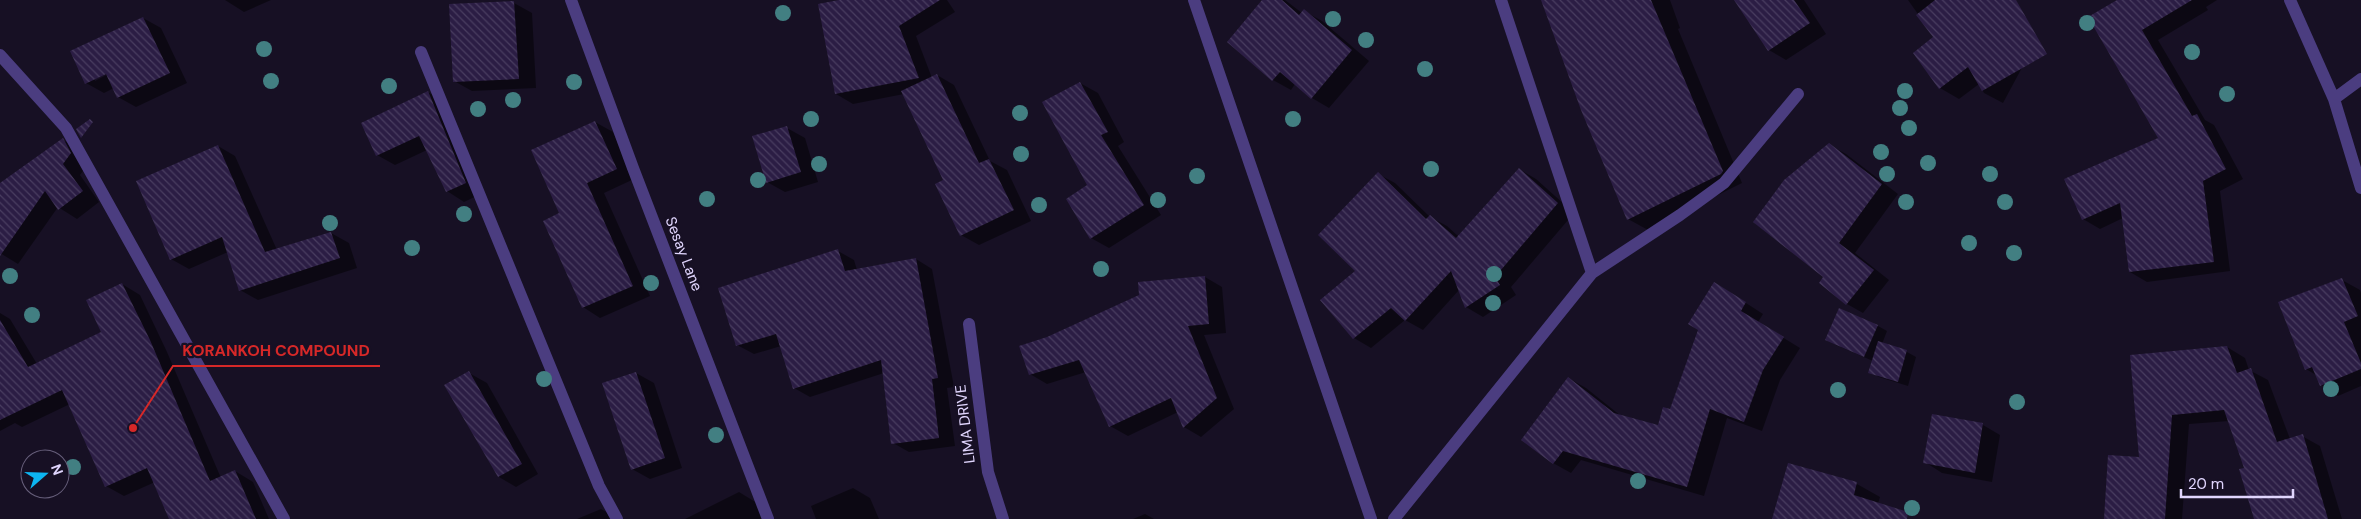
<svg xmlns="http://www.w3.org/2000/svg" width="2361" height="519" font-family="'DM Sans',sans-serif">
  <style>
    .shadow { fill: #0007; fill-rule: evenodd }
    .building { fill: url(#building-back-hatch) }
    .lines { fill: none; stroke-linecap: round; stroke-linejoin: round }
    .minor { stroke: #4b3d80; stroke-width: 12 }
    .tree { fill: #427f82 }
    .labels { text-anchor: middle; dominant-baseline: central; stroke-width: 4.5; stroke-linejoin: round; paint-order: stroke }
    .street-label { font-size: 15px; fill: #e0d5fd; stroke: #171024 }
    .leader { fill: none; stroke: #d62828; stroke-width: 2 }
    .callout-dot { fill: #d62828; stroke: #171024; stroke-width: 2 }
    .callout-label { font-size: 16px; text-anchor: middle; font-weight: bold; fill: #d62828; stroke: #171024; stroke-width: 4.5; stroke-linejoin: round; paint-order: stroke }
  </style>
  <defs>
    <pattern id="building-back-hatch" width="6" height="6" patternUnits="userSpaceOnUse" patternTransform="scale(1.25)"><rect width="6" height="6" fill="#2b1d44"/><path d="M-1 5l2 2M0 0l6 6M5-1l2 2" fill="none" stroke="#493d60"/></pattern>
  </defs>
  <rect width="100%" height="100%" fill="#171024"/>
  <path class="shadow" d="M 225,0 L 271,0 L 244,12 Z
    M 846,0 L 947,0 L 955,12 L 916,36 L 932,78 L 937,75 L 954,85 L 990,161 L 1007,170 L 1031,221 L 979,245 L 961,235 L 945,181 L 904,94 L 853,104 L 836,94 Z
    M 1264,0 L 1285,0 L 1302,13 L 1304,11 L 1322,21 L 1369,61 L 1329,108 L 1312,98 L 1295,84 L 1291,90 L 1273,80 Z
    M 1543,0 L 1670,0 L 1680,28 L 1678,29 L 1742,183 L 1648,230 L 1628,219 Z
    M 1749,0 L 1804,0 L 1826,34 L 1786,60 L 1769,50 Z
    M 1908,0 L 1993,0 L 2032,49 L 2003,103 L 1984,93 L 1979,84 L 1959,99 L 1940,88 L 1935,38 Z
    M 2119,0 L 2217,0 L 2206,7 L 2208,10 L 2158,40 L 2205,120 L 2214,125 L 2243,179 L 2220,191 L 2230,271 L 2147,282 L 2130,272 L 2123,218 L 2100,229 L 2083,219 L 2160,138 Z
    M 514,3 L 532,13 L 536,88 L 472,91 L 454,81 L 451,6 Z
    M 143,18 L 161,28 L 187,83 L 136,107 L 118,97 L 114,88 L 104,93 L 86,83 ZM 111,70 L 112,72 L 95,81 L 95,78 Z
    M 1080,83 L 1098,93 L 1124,142 L 1118,146 L 1161,215 L 1109,248 L 1091,238 Z
    M 428,92 L 446,103 L 483,193 L 464,202 L 447,191 L 427,150 L 395,165 L 377,155 Z
    M 595,122 L 613,132 L 634,179 L 604,193 L 650,296 L 600,318 L 583,307 L 561,214 Z
    M 787,128 L 805,138 L 818,182 L 785,192 L 767,182 Z
    M 63,140 L 80,150 L 88,164 L 80,175 L 99,202 L 77,219 L 58,207 L 18,264 L 0,253 L 0,184 Z
    M 1829,145 L 1846,154 L 1898,194 L 1855,253 L 1889,280 L 1863,313 L 1847,304 L 1821,282 L 1825,277 Z
    M 218,146 L 235,156 L 277,250 L 331,233 L 349,243 L 357,268 L 258,300 L 240,290 L 228,252 L 189,269 L 171,259 Z
    M 1519,169 L 1536,179 L 1574,213 L 1511,287 L 1516,295 L 1483,317 L 1466,307 L 1459,290 L 1423,330 L 1405,320 L 1371,348 L 1354,338 L 1357,271 L 1378,174 L 1395,183 L 1430,217 L 1447,226 L 1459,237 Z
    M 838,251 L 854,260 L 857,270 L 916,259 L 932,269 L 954,387 L 947,388 L 955,446 L 909,452 L 893,443 L 884,373 L 810,397 L 794,388 L 781,346 L 754,354 L 737,345 Z
    M 1205,277 L 1222,287 L 1226,333 L 1204,335 L 1234,409 L 1201,437 L 1184,427 L 1178,412 L 1128,436 L 1110,426 L 1086,372 L 1047,384 L 1030,374 Z
    M 2342,280 L 2360,290 L 2361,293 L 2361,386 L 2338,396 L 2321,385 L 2316,375 L 2306,369 Z
    M 122,284 L 140,295 L 167,352 L 221,478 L 235,471 L 253,482 L 269,519 L 171,519 L 155,482 L 124,496 L 106,486 L 70,404 L 22,427 L 15,423 L 0,431 L 0,313 L 10,319 L 37,364 L 102,333 Z
    M 1732,294 L 1763,314 L 1758,322 L 1800,348 L 1780,380 L 1762,431 L 1727,418 L 1704,496 L 1581,460 L 1571,473 L 1553,463 L 1568,378 L 1586,388 L 1621,416 L 1658,427 L 1670,411 Z
    M 1878,326 L 1887,331 L 1882,344 L 1907,352 L 1916,357 L 1908,386 L 1879,377 L 1870,372 L 1873,361 L 1836,345 Z
    M 2227,347 L 2245,358 L 2249,370 L 2268,380 L 2290,439 L 2302,436 L 2320,446 L 2342,519 L 2255,519 L 2246,468 L 2229,421 L 2189,424 L 2182,519 L 2105,519 L 2140,458 L 2131,357 Z
    M 469,373 L 487,383 L 538,474 L 516,487 L 499,477 Z
    M 636,373 L 654,383 L 682,468 L 650,479 L 632,469 Z
    M 1983,425 L 2000,435 L 1992,482 L 1942,473 L 1925,462 Z
    M 1788,464 L 1857,484 L 1880,497 L 1877,507 L 1884,519 L 1774,519 Z
    M 853,488 L 870,498 L 879,519 L 816,519 L 811,506 Z
    M 739,492 L 757,503 L 764,519 L 685,519 Z
    M 601,509 L 619,519 L 577,519 Z
    M 1145,514 L 1154,519 L 1133,519 Z"/>
  <path class="building" d="M 839,0 L 940,0 L 899,26 L 919,78 L 835,94 L 818,4 Z
    M 1262,0 L 1282,0 L 1299,15 L 1304,9 L 1352,50 L 1311,99 L 1280,72 L 1272,81 L 1227,42 Z
    M 1541,0 L 1651,0 L 1723,171 L 1721,174 L 1627,220 L 1581,110 Z
    M 1734,0 L 1794,0 L 1810,23 L 1768,51 Z
    M 1935,0 L 2016,0 L 2047,54 L 1982,91 L 1968,67 L 1939,89 L 1913,53 L 1933,37 L 1916,15 Z
    M 2117,0 L 2192,0 L 2142,30 L 2192,116 L 2197,114 L 2226,169 L 2203,181 L 2214,262 L 2129,272 L 2120,203 L 2082,220 L 2064,179 L 2158,138 L 2088,17 Z
    M 514,1 L 519,79 L 453,82 L 449,4 Z
    M 143,17 L 170,73 L 117,98 L 106,74 L 85,84 L 70,51 Z
    M 937,74 L 979,163 L 989,159 L 1014,210 L 960,236 L 935,184 L 943,180 L 901,91 Z
    M 1080,82 L 1108,132 L 1101,135 L 1144,205 L 1090,239 L 1066,199 L 1087,185 L 1042,102 Z
    M 428,91 L 466,183 L 446,192 L 419,136 L 376,156 L 361,123 Z
    M 90,119 L 93,122 L 81,138 L 76,129 Z
    M 595,121 L 617,169 L 587,183 L 633,286 L 582,308 L 543,221 L 559,213 L 531,150 Z
    M 787,126 L 801,172 L 766,183 L 752,136 Z
    M 63,138 L 71,153 L 63,164 L 83,191 L 58,210 L 45,191 L 0,256 L 0,183 Z
    M 1829,143 L 1882,184 L 1839,243 L 1874,270 L 1846,305 L 1819,283 L 1823,277 L 1753,222 L 1784,180 Z
    M 218,145 L 265,252 L 331,232 L 340,258 L 239,291 L 222,237 L 170,260 L 136,181 Z
    M 1519,168 L 1558,203 L 1495,277 L 1500,285 L 1465,308 L 1451,271 L 1405,321 L 1391,308 L 1353,339 L 1320,300 L 1355,271 L 1318,235 L 1378,172 L 1426,219 L 1430,215 L 1456,238 Z
    M 838,249 L 845,271 L 916,258 L 938,378 L 932,379 L 939,438 L 891,444 L 881,360 L 793,389 L 776,334 L 736,346 L 718,288 Z
    M 1205,276 L 1209,324 L 1188,326 L 1217,398 L 1183,428 L 1171,398 L 1109,427 L 1079,360 L 1029,375 L 1019,346 L 1047,337 L 1139,295 L 1138,282 Z
    M 2342,278 L 2358,316 L 2344,322 L 2361,363 L 2361,369 L 2320,386 L 2312,367 L 2305,370 L 2278,302 Z
    M 1714,282 L 1746,302 L 1741,311 L 1784,337 L 1763,370 L 1744,422 L 1710,409 L 1687,487 L 1563,451 L 1553,464 L 1521,440 L 1568,377 L 1614,413 L 1658,425 L 1663,407 L 1670,409 L 1698,330 L 1688,324 Z
    M 122,283 L 150,340 L 210,481 L 235,470 L 256,519 L 169,519 L 147,468 L 105,487 L 62,390 L 0,420 L 0,320 L 28,367 L 101,332 L 86,300 Z
    M 1839,308 L 1878,325 L 1864,357 L 1825,340 Z
    M 1878,341 L 1907,350 L 1898,382 L 1868,373 Z
    M 2227,346 L 2237,373 L 2251,368 L 2277,442 L 2303,434 L 2328,519 L 2254,519 L 2239,469 L 2244,468 L 2224,410 L 2172,415 L 2165,519 L 2104,519 L 2108,455 L 2139,457 L 2130,355 Z
    M 469,371 L 522,464 L 498,477 L 444,385 Z
    M 636,372 L 665,458 L 631,470 L 602,383 Z
    M 1932,414 L 1983,423 L 1975,473 L 1923,463 Z
    M 1788,463 L 1857,482 L 1854,495 L 1908,512 L 1907,519 L 1772,519 Z"/>
  <g class="lines">
    <path class="minor" d="M 571,0 L 633,168 L 768,519
      M 1194,0 L 1371,519
      M 2290,0 L 2334,99 L 2361,188
      M 421,52 L 599,486 L 617,519
      M 0,55 L 66,128 L 284,519
      M 2334,99 L 2361,79
      M 1592,273 L 1680,215 L 1724,183 L 1798,94
      M 969,324 L 988,472 L 1003,519
      M 1394,519 L 1592,273 L 1501,0"/>
  </g>
  <g class="tree">
    <circle cx="783" cy="13" r="8"/>
    <circle cx="1333" cy="19" r="8"/>
    <circle cx="2087" cy="23" r="8"/>
    <circle cx="1366" cy="40" r="8"/>
    <circle cx="264" cy="49" r="8"/>
    <circle cx="2192" cy="52" r="8"/>
    <circle cx="1425" cy="69" r="8"/>
    <circle cx="271" cy="81" r="8"/>
    <circle cx="574" cy="82" r="8"/>
    <circle cx="389" cy="86" r="8"/>
    <circle cx="1905" cy="91" r="8"/>
    <circle cx="2227" cy="94" r="8"/>
    <circle cx="513" cy="100" r="8"/>
    <circle cx="1900" cy="108" r="8"/>
    <circle cx="478" cy="109" r="8"/>
    <circle cx="1020" cy="113" r="8"/>
    <circle cx="811" cy="119" r="8"/>
    <circle cx="1293" cy="119" r="8"/>
    <circle cx="1909" cy="128" r="8"/>
    <circle cx="1881" cy="152" r="8"/>
    <circle cx="1021" cy="154" r="8"/>
    <circle cx="1928" cy="163" r="8"/>
    <circle cx="819" cy="164" r="8"/>
    <circle cx="1431" cy="169" r="8"/>
    <circle cx="1887" cy="174" r="8"/>
    <circle cx="1990" cy="174" r="8"/>
    <circle cx="1197" cy="176" r="8"/>
    <circle cx="758" cy="180" r="8"/>
    <circle cx="707" cy="199" r="8"/>
    <circle cx="1158" cy="200" r="8"/>
    <circle cx="1906" cy="202" r="8"/>
    <circle cx="2005" cy="202" r="8"/>
    <circle cx="1039" cy="205" r="8"/>
    <circle cx="464" cy="214" r="8"/>
    <circle cx="330" cy="223" r="8"/>
    <circle cx="1969" cy="243" r="8"/>
    <circle cx="412" cy="248" r="8"/>
    <circle cx="2014" cy="253" r="8"/>
    <circle cx="1101" cy="269" r="8"/>
    <circle cx="1494" cy="274" r="8"/>
    <circle cx="10" cy="276" r="8"/>
    <circle cx="651" cy="283" r="8"/>
    <circle cx="1493" cy="303" r="8"/>
    <circle cx="32" cy="315" r="8"/>
    <circle cx="544" cy="379" r="8"/>
    <circle cx="2331" cy="389" r="8"/>
    <circle cx="1838" cy="390" r="8"/>
    <circle cx="2017" cy="402" r="8"/>
    <circle cx="716" cy="435" r="8"/>
    <circle cx="73" cy="467" r="8"/>
    <circle cx="1638" cy="481" r="8"/>
    <circle cx="1912" cy="508" r="8"/>
  </g>
  <g class="labels">
    <g class="street-label">
      <text transform="translate(684 254) rotate(69)">Sesay Lane</text>
      <text transform="translate(965 424) rotate(-97)">LIMA DRIVE</text>
    </g>
  </g>
  <path class="leader" d="M133 428L173 366H380"/>
  <circle class="callout-dot" cx="133" cy="428" r="5"/>
  <g class="callout-label">
    <text x="276" y="356">KORANKOH COMPOUND</text>
  </g>
  <g transform="translate(45 474) rotate(70)"><circle r="24" fill="#171024" stroke="#675f7b"/>
  <path d="M0-4L9 19L0 12L-9 19Z" fill="#0db5f1"/>
  <text y="-8" font-size="14" font-weight="bold" text-anchor="middle" fill="#e0d5fd">N</text>
  </g>
  <path d="M2181 489v8h112v-8" fill="none" stroke="#e0d5fd" stroke-width="2.5"/>
  <text x="2188" y="489" font-size="15" fill="#e0d5fd" stroke="#171024" stroke-width="4" paint-order="stroke">20 m</text>
</svg>
